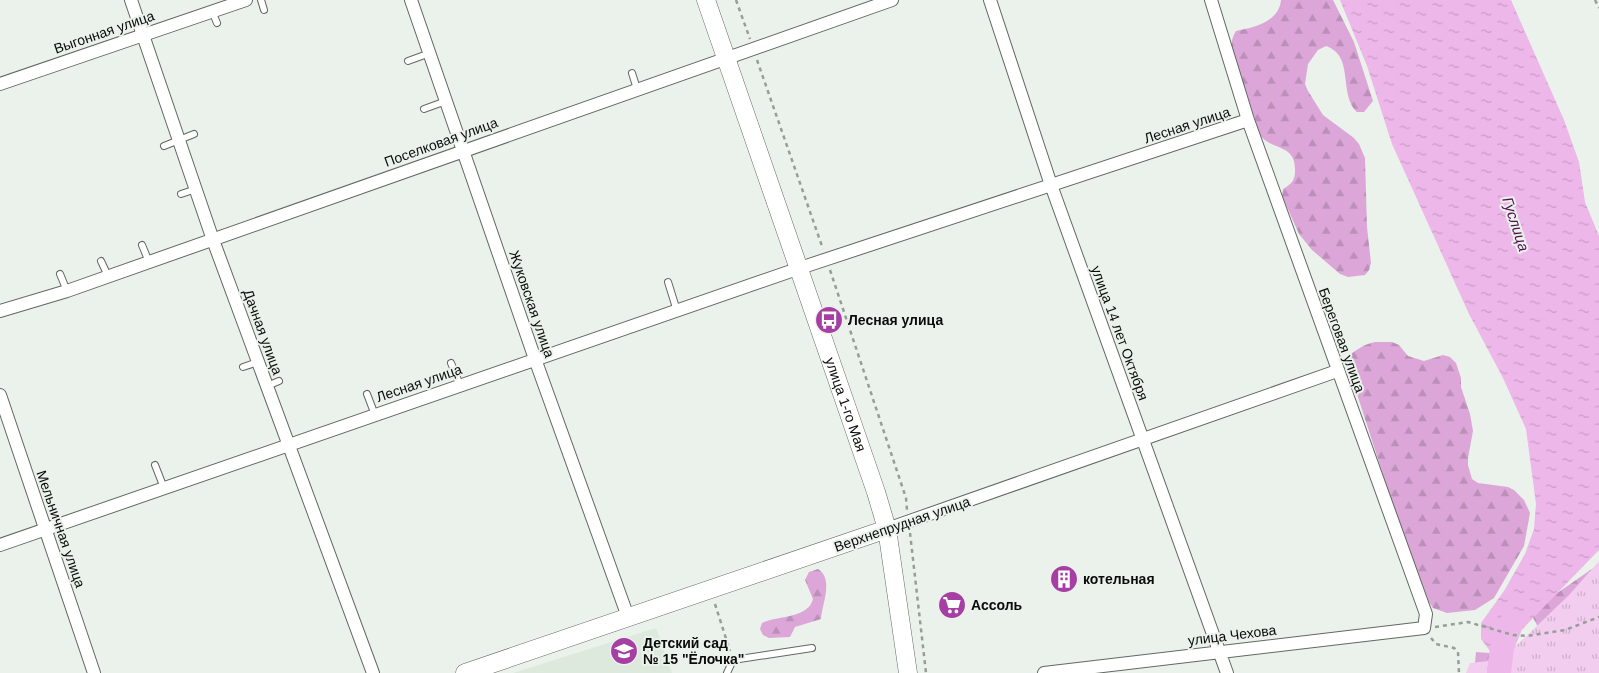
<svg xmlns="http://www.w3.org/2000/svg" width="1599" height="673" font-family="Arial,sans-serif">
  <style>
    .built { fill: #dce9dc }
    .forest { fill: url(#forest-firs) }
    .park { fill: url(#park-tufts) }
    .water { fill: url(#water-ripples) }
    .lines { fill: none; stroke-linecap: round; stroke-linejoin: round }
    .river { stroke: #edb7e9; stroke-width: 24 }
    .lane-casing { stroke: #626862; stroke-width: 8 }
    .street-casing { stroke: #626862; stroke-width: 14 }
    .secondary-casing { stroke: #626862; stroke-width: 19 }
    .path { stroke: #979d97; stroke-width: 2.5; stroke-dasharray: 4 4; stroke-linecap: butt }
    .lane { stroke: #fff; stroke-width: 6 }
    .street { stroke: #fff; stroke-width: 12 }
    .secondary { stroke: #fff; stroke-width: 18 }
    .labels { text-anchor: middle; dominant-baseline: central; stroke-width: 4; stroke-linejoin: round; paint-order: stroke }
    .street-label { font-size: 14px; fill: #0a0c0a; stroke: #ebf2eb }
    .poi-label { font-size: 14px; font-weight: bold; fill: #0a0c0a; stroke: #ebf2eb; text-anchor: start }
    .water-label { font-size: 15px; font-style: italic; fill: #4f104d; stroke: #ebf2eb }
  </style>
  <defs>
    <pattern id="forest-firs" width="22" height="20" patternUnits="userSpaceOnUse" patternTransform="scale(1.25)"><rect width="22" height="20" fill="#dca7d8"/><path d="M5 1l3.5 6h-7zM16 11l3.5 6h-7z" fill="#bb8fb8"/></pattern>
    <pattern id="park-tufts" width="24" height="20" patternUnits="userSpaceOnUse" patternTransform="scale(1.25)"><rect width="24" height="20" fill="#f2cdef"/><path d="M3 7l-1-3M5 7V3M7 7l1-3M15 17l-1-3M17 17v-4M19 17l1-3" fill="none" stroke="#ceafcc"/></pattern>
    <pattern id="water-ripples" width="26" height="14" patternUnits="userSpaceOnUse" patternTransform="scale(1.25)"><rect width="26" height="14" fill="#edb7e9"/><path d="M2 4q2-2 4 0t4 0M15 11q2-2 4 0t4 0" fill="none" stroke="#ca9cc6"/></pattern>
  </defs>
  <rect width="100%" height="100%" fill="#ebf2eb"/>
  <path class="built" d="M 656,628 L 672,673 L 513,673 Z"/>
  <path class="forest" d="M 1281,0 L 1333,0 L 1354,42 L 1373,101 L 1364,112 L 1357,112 C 1338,94 1355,56 1326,46 L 1318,50 L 1308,64 L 1305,84 L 1308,91 L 1323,115 L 1354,138 L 1359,144 L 1365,158 L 1367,227 L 1371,263 L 1369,270 L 1365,275 L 1348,277 L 1340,274 L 1312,250 L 1299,234 L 1282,196 L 1283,189 C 1291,184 1295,181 1295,171 C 1296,143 1271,151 1260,135 L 1233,52 C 1231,44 1231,39 1236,31 C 1253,28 1279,22 1281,0 Z
    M 1375,342 L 1392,342 L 1399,345 L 1408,356 L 1424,361 L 1443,355 L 1450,357 L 1456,363 L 1461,378 L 1461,387 L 1470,414 L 1473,431 L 1468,458 L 1468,465 L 1472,479 L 1478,483 L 1508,487 L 1514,490 L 1524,500 L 1530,513 L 1524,546 L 1494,598 L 1475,610 L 1447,613 L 1433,608 L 1429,602 L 1397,518 L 1347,363 L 1347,357 C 1356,350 1364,344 1375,342 Z
    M 1599,564 L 1553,655 L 1530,612 Z
    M 818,569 C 834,579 822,604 821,619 L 795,627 L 790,637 L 769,638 L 763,635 L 760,629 L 762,623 C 778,615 808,619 813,599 L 805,580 L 809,572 Z
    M 1476,652 L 1514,655 L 1520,673 L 1474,673 Z"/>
  <path class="park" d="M 1599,561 L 1599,673 L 1466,673 L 1470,663 L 1489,661 L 1518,644 L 1570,594 Z"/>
  <path class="water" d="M 1340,0 L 1511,0 L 1564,120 L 1579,162 L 1585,202 L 1599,236 L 1599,550 L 1512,640 L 1505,652 L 1490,651 L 1481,639 L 1481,623 L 1504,591 L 1525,554 L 1534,529 L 1536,504 L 1526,429 L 1503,378 L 1469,314 L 1392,144 L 1367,66 Z"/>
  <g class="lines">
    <path class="river" d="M 1499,673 L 1502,647 L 1512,622"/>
    <g class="lane-casing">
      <path id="lane" d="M 261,0 L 264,10
        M 212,11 L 217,23
        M 408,61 L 430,53
        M 632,73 L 637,89
        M 424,109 L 446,101
        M 164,146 L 194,134
        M 181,194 L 196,189
        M 142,245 L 149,262
        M 101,261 L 108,276
        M 60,274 L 67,291
        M 668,282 L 677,311
        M 451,363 L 460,385
        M 243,367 L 258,362
        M 267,386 L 279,381
        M 367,394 L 375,415
        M 155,465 L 164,488
        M 727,673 L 733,660 L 812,648"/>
    </g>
    <g class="street-casing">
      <path id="street" d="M 131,0 L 213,240 L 373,673
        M 411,0 L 535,359 L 628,617
        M 990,0 L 1051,185 L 1227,673
        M 0,84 L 246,0
        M 0,311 L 67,291 L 892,0
        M 0,395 L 94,673
        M 887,529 L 1337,371
        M 0,545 L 800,268 L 1248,120
        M 1044,673 L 1424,628 L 1426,614 L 1248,120 L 1211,0"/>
    </g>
    <g class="secondary-casing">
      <g id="secondary">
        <path id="s1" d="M 706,0 L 876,492 L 887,529 L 908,673"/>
        <path d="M 465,673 L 887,529"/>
      </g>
    </g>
    <path class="path" d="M 736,0 L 750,39
      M 1595,0 L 1599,8
      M 757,60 L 823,249
      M 830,270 L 906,498 L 907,510
      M 910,533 L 926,673
      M 715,604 L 730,651
      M 1435,627 L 1468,622 L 1513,635 L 1527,636 L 1565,630 L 1599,617
      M 1431,638 L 1436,644 L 1454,648 L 1458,652 L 1459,673"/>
    <use href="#lane" class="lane"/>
    <use href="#street" class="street"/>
    <use href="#secondary" class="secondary"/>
  </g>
  <defs>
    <g id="bus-disc" transform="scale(1.4375)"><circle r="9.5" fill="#a63fa3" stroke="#ebf2eb"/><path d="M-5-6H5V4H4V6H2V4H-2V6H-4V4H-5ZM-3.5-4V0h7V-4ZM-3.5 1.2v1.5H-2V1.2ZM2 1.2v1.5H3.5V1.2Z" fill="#fff"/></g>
    <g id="building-disc" transform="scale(1.4375)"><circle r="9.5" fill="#a63fa3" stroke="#ebf2eb"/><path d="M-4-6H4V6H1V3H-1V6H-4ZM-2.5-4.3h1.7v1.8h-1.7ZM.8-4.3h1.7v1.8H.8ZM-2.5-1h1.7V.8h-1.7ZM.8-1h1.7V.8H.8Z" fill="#fff"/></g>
    <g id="supermarket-disc" transform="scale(1.4375)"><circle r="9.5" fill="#a63fa3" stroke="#ebf2eb"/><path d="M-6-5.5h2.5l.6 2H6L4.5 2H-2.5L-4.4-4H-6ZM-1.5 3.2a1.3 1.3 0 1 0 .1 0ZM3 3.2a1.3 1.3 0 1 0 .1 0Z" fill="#fff"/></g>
    <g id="school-disc" transform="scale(1.4375)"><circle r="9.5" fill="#a63fa3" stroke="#ebf2eb"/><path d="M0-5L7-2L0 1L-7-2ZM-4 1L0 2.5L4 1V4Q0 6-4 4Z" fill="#fff"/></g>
  </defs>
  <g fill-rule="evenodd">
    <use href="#bus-disc" x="829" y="320"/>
    <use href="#building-disc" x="1064" y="579"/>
    <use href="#supermarket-disc" x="952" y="605"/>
    <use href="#school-disc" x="624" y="651"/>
  </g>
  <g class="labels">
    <g class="street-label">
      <text transform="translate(104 32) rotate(-19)">Выгонная улица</text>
      <text transform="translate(1187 125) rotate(-18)">Лесная улица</text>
      <text transform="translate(441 142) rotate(-20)">Поселковая улица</text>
      <text transform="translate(532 304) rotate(71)">Жуковская улица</text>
      <text transform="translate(263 332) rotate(70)">Дачная улица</text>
      <text transform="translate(1120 333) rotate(70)">улица 14 лет Октября</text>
      <text transform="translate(1342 340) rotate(70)">Береговая улица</text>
      <text transform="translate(419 383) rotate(-19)">Лесная улица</text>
      <text stroke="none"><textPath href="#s1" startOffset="428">улица 1-го Мая</textPath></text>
      <text transform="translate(902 524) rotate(-19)">Верхнепрудная улица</text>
      <text transform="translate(61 529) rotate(71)">Мельничная улица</text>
      <text transform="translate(1232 635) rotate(-7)">улица Чехова</text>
    </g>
    <g class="poi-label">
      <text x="848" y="320">Лесная улица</text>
      <text x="1083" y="579">котельная</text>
      <text x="971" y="605">Ассоль</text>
      <text x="643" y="643">Детский сад<tspan x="643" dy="16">№ 15 "Ёлочка"</tspan></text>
    </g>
    <g class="water-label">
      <text transform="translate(1516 224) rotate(72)">Гуслица</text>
    </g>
  </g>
</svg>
